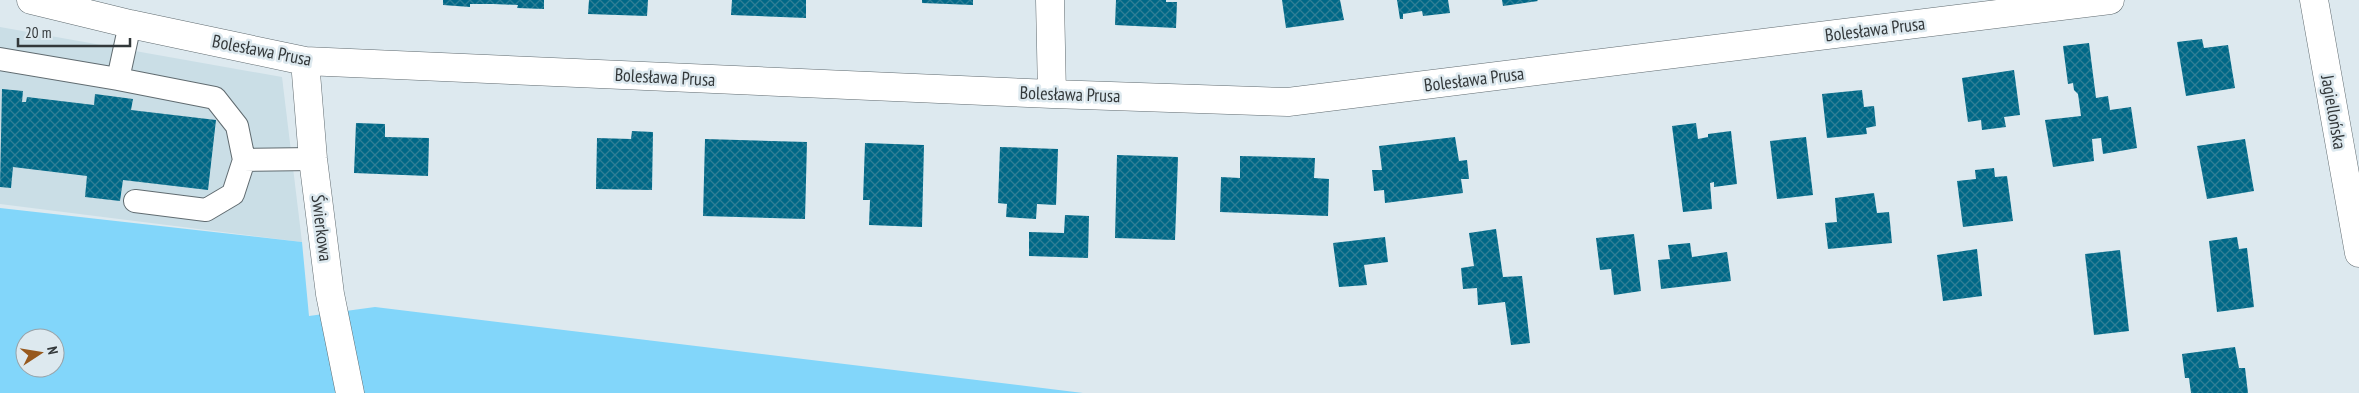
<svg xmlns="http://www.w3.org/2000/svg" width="2359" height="393" font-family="'PT Sans Narrow',sans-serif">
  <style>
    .built { fill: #cadee6 }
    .green { fill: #82d6fa; fill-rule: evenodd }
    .building { fill: url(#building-cross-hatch) }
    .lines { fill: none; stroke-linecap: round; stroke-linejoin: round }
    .lane-casing { stroke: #606b70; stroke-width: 24 }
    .street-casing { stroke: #606b70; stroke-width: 29 }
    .lane { stroke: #fff; stroke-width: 22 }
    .street { stroke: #fff; stroke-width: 28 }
    .labels { text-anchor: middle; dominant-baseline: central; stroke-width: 5; stroke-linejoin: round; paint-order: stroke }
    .street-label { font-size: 18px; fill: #33383a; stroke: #dde9ef }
  </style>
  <defs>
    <pattern id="building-cross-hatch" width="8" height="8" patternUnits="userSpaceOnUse" patternTransform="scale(1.25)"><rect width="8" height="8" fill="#006887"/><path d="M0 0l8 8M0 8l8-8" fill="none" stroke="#307f96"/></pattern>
  </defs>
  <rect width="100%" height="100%" fill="#dde9ef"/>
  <path class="built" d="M 0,27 L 282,77 L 302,242 L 0,204 Z"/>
  <path class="green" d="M 0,208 L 302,242 L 309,316 L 375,307 L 1083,393 L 0,393 ZM 25,338 L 55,338 L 55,368 L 25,368 Z"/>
  <path class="building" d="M 443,0 L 544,0 L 544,9 L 517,8 L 518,5 L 493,4 L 470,4 L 470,7 L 443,5 Z
    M 589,0 L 648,0 L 647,16 L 588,14 Z
    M 732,0 L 806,0 L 806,18 L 731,15 Z
    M 922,0 L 973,0 L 973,5 L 922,3 Z
    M 1116,0 L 1166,0 L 1166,2 L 1177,2 L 1176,28 L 1115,25 Z
    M 1282,0 L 1340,0 L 1344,20 L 1286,28 Z
    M 1397,0 L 1448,0 L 1450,13 L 1423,16 L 1422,11 L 1403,14 L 1403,19 L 1400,19 Z
    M 1502,0 L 1537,0 L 1538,1 L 1503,6 Z
    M 2202,39 L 2204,48 L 2228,45 L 2235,88 L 2186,96 L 2177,42 Z
    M 2089,43 L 2096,98 L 2108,96 L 2110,110 L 2131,107 L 2137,148 L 2103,154 L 2101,138 L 2092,139 L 2094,161 L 2053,167 L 2045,120 L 2081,116 L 2078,94 L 2074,90 L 2073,83 L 2068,84 L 2063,46 Z
    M 2014,70 L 2020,115 L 2004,117 L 2006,127 L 1982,130 L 1981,120 L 1968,122 L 1962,78 Z
    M 2,89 L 23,91 L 22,102 L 26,102 L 27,97 L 94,105 L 95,94 L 133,99 L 131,110 L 216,120 L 208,190 L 123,180 L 120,201 L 85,197 L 87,176 L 13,167 L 11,188 L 0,187 Z
    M 1862,90 L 1864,107 L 1874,106 L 1876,126 L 1866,128 L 1867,134 L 1827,138 L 1822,94 Z
    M 356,123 L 385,124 L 385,137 L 429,138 L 428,176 L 354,173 Z
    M 1696,123 L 1698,139 L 1708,137 L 1708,134 L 1731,131 L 1737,184 L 1714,187 L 1714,182 L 1710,183 L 1712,209 L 1683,212 L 1672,126 Z
    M 632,131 L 653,132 L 652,190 L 596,189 L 597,138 L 631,139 Z
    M 1455,137 L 1459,161 L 1467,160 L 1469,179 L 1461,179 L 1463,193 L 1385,203 L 1384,190 L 1374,191 L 1372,170 L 1382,170 L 1379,146 Z
    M 1806,137 L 1813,195 L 1777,199 L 1770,141 Z
    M 705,139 L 807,142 L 805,219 L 703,216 Z
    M 2245,139 L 2254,191 L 2207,199 L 2197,146 Z
    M 865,143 L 924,145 L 922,227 L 869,225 L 870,200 L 863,200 Z
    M 1000,147 L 1058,149 L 1056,205 L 1037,204 L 1036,219 L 1006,217 L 1007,204 L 998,203 Z
    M 1117,155 L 1178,157 L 1175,240 L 1115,238 Z
    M 1240,156 L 1315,158 L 1314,178 L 1329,179 L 1328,216 L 1220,212 L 1221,177 L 1240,178 Z
    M 1994,168 L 1995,177 L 2007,176 L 2013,221 L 1963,227 L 1957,181 L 1976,179 L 1975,170 Z
    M 1874,193 L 1877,213 L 1889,212 L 1892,243 L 1828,249 L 1825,223 L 1837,222 L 1835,198 Z
    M 1065,215 L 1089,216 L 1088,258 L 1029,256 L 1029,232 L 1064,233 Z
    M 1496,229 L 1503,277 L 1522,276 L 1530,343 L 1511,345 L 1505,302 L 1478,305 L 1477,288 L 1463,289 L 1461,268 L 1474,266 L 1469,233 Z
    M 1634,234 L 1641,291 L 1614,295 L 1611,269 L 1600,270 L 1596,238 Z
    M 1385,237 L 1388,262 L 1364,265 L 1367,285 L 1339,287 L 1333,243 Z
    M 2237,237 L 2239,249 L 2247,248 L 2254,307 L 2217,312 L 2209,241 Z
    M 1690,243 L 1692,257 L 1727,252 L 1731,281 L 1661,289 L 1658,260 L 1670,259 L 1668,245 Z
    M 1977,249 L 1982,296 L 1943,301 L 1937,255 Z
    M 2120,250 L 2129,331 L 2094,335 L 2085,254 Z
    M 2235,347 L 2239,368 L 2245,368 L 2248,393 L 2191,393 L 2189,378 L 2185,378 L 2182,354 Z"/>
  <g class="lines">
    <g class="lane-casing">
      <path id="lane" d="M 0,59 L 118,79 L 130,24
        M 118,79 L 215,98 L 237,126 L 244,160 L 313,159
        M 135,201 L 206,210 L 233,194 L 244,160"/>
    </g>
    <g class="street-casing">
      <path id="street" d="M 31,0 L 130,24 L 305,61 L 1052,94 L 1288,102 L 2110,0
        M 1050,0 L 1052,94
        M 2314,0 L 2359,253
        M 305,61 L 313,159 L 330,294 L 350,393"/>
    </g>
    <use href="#lane" class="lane"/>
    <use href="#street" class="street"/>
  </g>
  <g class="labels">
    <g class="street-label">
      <text transform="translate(1875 29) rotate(-7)">Bolesława Prusa</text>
      <text transform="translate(262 50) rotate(11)">Bolesława Prusa</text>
      <text transform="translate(665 77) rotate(3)">Bolesława Prusa</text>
      <text transform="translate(1474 79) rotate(-7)">Bolesława Prusa</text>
      <text transform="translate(1070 94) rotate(2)">Bolesława Prusa</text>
      <text transform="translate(2334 112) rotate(80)">Jagiellońska</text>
      <text transform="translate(322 228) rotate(83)">Świerkowa</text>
    </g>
  </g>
  <g transform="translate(40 353) rotate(78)"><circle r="24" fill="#dde9ef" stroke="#99a2a7"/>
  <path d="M0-4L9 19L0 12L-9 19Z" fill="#97591e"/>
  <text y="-8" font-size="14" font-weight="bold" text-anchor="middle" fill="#33383a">N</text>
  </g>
  <path d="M18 38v8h112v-8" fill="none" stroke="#33383a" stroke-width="2.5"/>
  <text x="25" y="38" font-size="15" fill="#33383a" stroke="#dde9ef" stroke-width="4" paint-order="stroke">20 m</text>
</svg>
